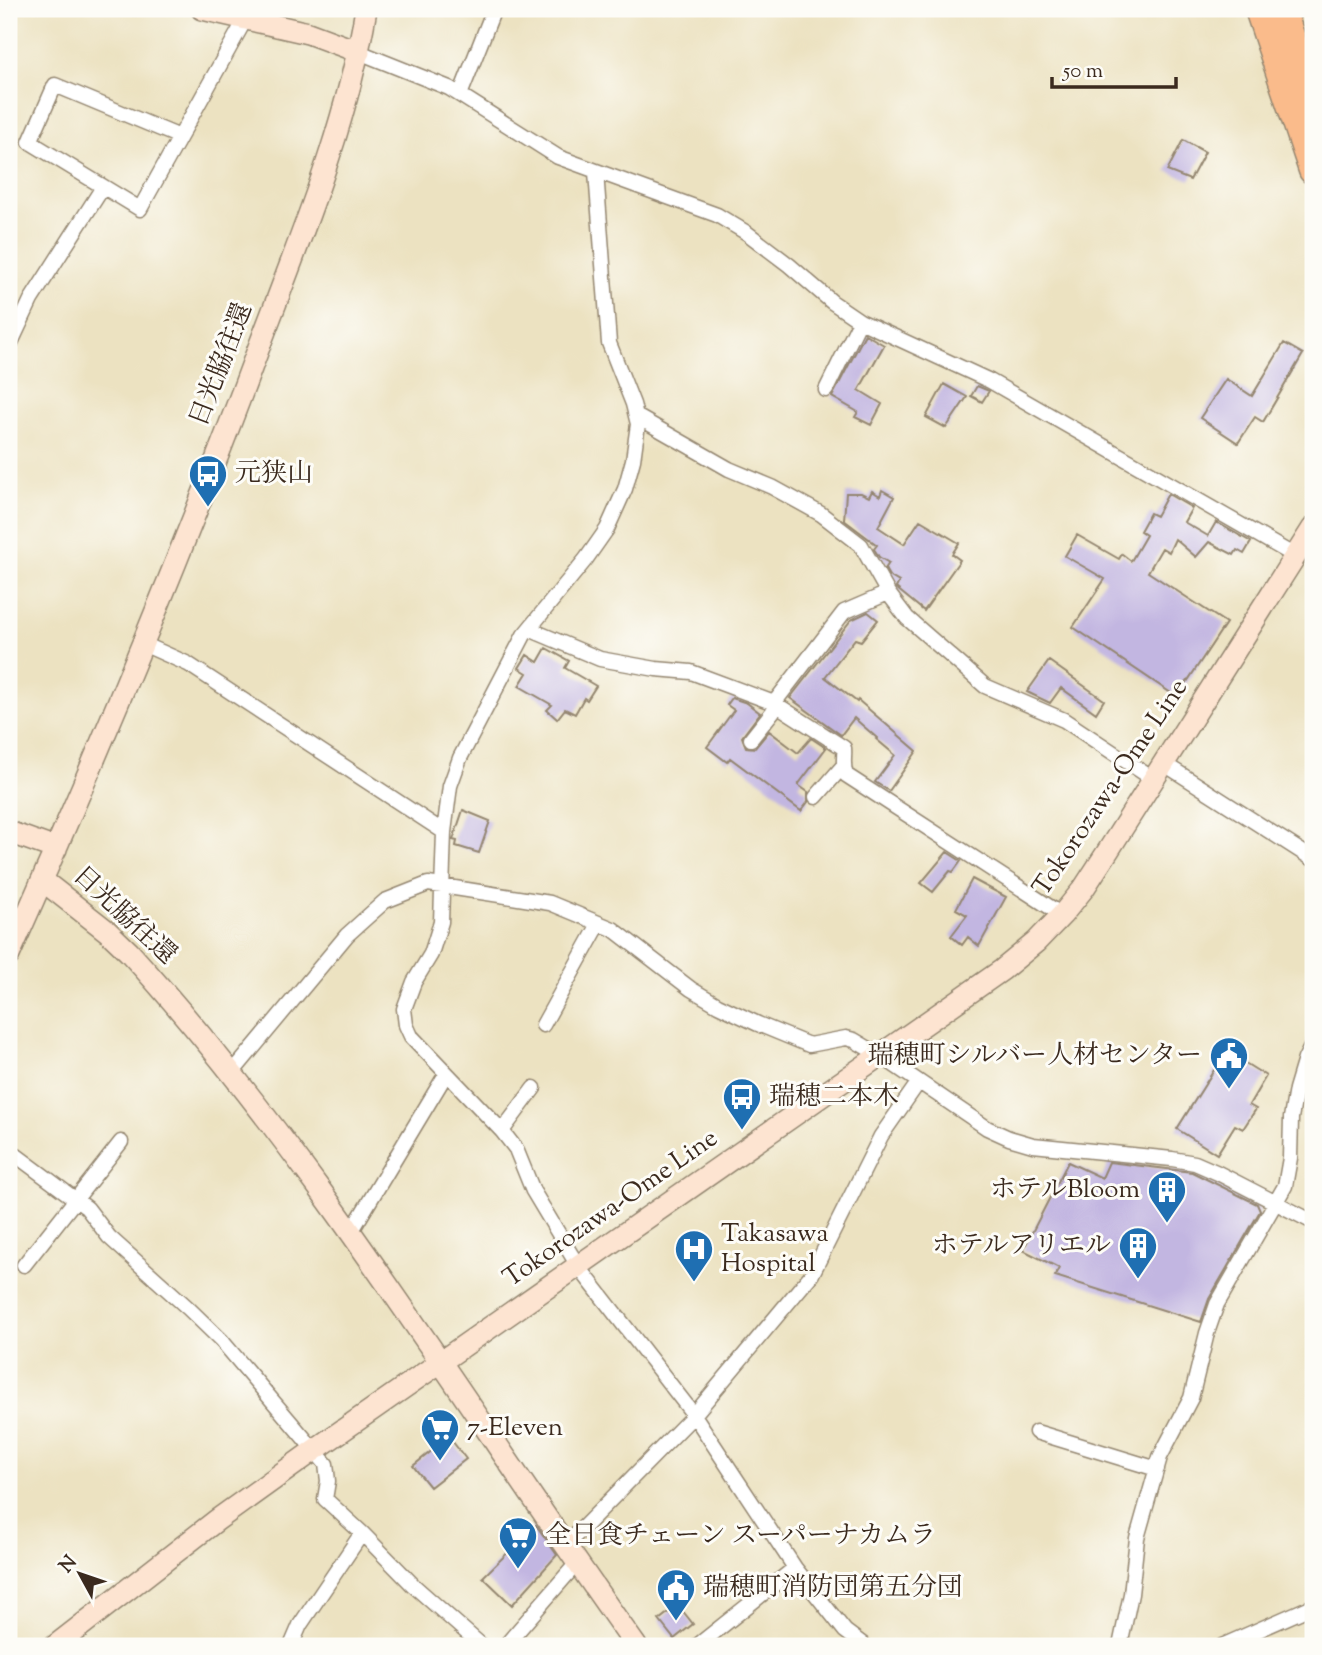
<svg xmlns="http://www.w3.org/2000/svg" width="1322" height="1655" font-family="'Sorts Mill Goudy','Noto Serif JP',serif">
  <style>
    .building { fill: #c2b6e1 }
    .lines { fill: none; stroke-linecap: round; stroke-linejoin: round }
    .street-casing { stroke: #948670; stroke-width: 17 }
    .secondary-casing { stroke: #948670; stroke-width: 24 }
    .highway-casing { stroke: #948670; stroke-width: 31 }
    .street { stroke: #fff; stroke-width: 14 }
    .secondary { stroke: #fde4d1; stroke-width: 21 }
    .highway { stroke: #fabb8b; stroke-width: 28 }
    .labels { text-anchor: middle; dominant-baseline: central; stroke-width: 6; stroke-linejoin: round; paint-order: stroke }
    .street-label { font-size: 26px; fill: #3b2a1e; stroke: #fdfcf7 }
    .poi-label { font-size: 26px; fill: #3b2a1e; stroke: #fdfcf7; text-anchor: start }
  </style>
  <rect width="100%" height="100%" fill="#fdfcf7"/>
  <filter id="ink" filterUnits="userSpaceOnUse"><feTurbulence type="fractalNoise" baseFrequency=".0143" numOctaves="2"/><feDisplacementMap in="SourceGraphic" scale="14" xChannelSelector="R" yChannelSelector="G"/><feConvolveMatrix kernelMatrix="1 2 1 2 8 2 1 2 1" color-interpolation-filters="sRGB"/></filter>
  <filter id="wash" filterUnits="userSpaceOnUse"><feTurbulence type="fractalNoise" baseFrequency=".00686" numOctaves="4" result="noise"/><feDisplacementMap in="SourceGraphic" scale="28" xChannelSelector="R" yChannelSelector="G"/><feGaussianBlur stdDeviation="1.57" result="paint"/><feColorMatrix in="noise" values="0 0 0 0 0 0 0 0 0 0 0 0 0 0 0 0 0 1.4 0 .05"/><feComposite in="paint" operator="in"/></filter>
  <g filter="url(#wash)">
    <rect width="100%" height="100%" fill="#ece2c1"/>
    <g id="blocks">
      <path class="building" d="M 1183,140 L 1205,152 L 1190,180 L 1167,171 Z
        M 865,334 L 884,345 L 859,390 L 882,404 L 871,425 L 855,417 L 858,412 L 832,397 Z
        M 1284,343 L 1303,354 L 1263,422 L 1255,417 L 1238,443 L 1200,418 L 1226,379 L 1252,396 Z
        M 944,384 L 967,397 L 946,428 L 926,417 Z
        M 977,386 L 989,391 L 982,402 L 971,396 Z
        M 882,490 L 894,497 L 878,527 L 904,544 L 920,520 L 959,543 L 952,554 L 960,560 L 924,611 L 896,588 L 899,582 L 889,576 L 885,569 L 889,563 L 879,557 L 874,549 L 877,545 L 844,520 L 846,493 L 861,493 L 869,497 L 872,491 L 880,496 Z
        M 1168,494 L 1192,508 L 1184,522 L 1208,536 L 1216,522 L 1251,542 L 1244,554 L 1237,550 L 1234,555 L 1209,542 L 1196,557 L 1175,539 L 1169,552 L 1162,548 L 1148,572 L 1226,623 L 1177,697 L 1073,627 L 1105,579 L 1065,556 L 1077,535 L 1119,559 L 1122,554 L 1131,561 L 1146,535 L 1140,531 L 1150,513 L 1156,516 Z
        M 868,612 L 878,620 L 861,641 L 855,639 L 825,677 L 857,702 L 858,700 L 917,751 L 889,791 L 875,782 L 895,755 L 876,739 L 877,738 L 854,718 L 841,735 L 790,698 L 851,620 Z
        M 546,648 L 569,661 L 565,668 L 596,686 L 587,700 L 584,698 L 575,714 L 565,709 L 557,719 L 547,710 L 552,705 L 519,686 L 527,673 L 519,668 L 527,655 L 538,662 Z
        M 1049,661 L 1104,700 L 1096,713 L 1061,688 L 1050,703 L 1027,692 Z
        M 732,698 L 747,703 L 760,713 L 742,737 L 746,747 L 755,748 L 769,731 L 798,753 L 811,738 L 826,748 L 798,785 L 808,792 L 808,802 L 801,811 L 730,758 L 727,762 L 707,747 L 734,710 L 727,705 Z
        M 463,810 L 490,821 L 479,853 L 456,846 L 457,841 L 453,840 Z
        M 947,852 L 961,861 L 953,872 L 950,871 L 933,892 L 921,883 Z
        M 972,879 L 1006,897 L 979,946 L 968,937 L 962,945 L 951,936 L 967,915 L 956,909 Z
        M 1226,1051 L 1266,1076 L 1249,1105 L 1256,1109 L 1243,1129 L 1235,1125 L 1217,1154 L 1177,1129 Z
        M 1068,1162 L 1102,1178 L 1109,1162 L 1192,1172 L 1257,1204 L 1260,1211 L 1209,1299 L 1201,1322 L 1055,1276 L 1059,1268 L 1023,1250 Z
        M 449,1437 L 466,1459 L 430,1487 L 413,1466 Z
        M 536,1525 L 557,1555 L 512,1605 L 483,1577 Z
        M 678,1605 L 693,1624 L 674,1639 L 659,1620 Z"/>
    </g>
  </g>
  <g filter="url(#ink)">
    <use href="#blocks" fill-opacity="0" stroke="#948670" stroke-width="2"/>
    <g class="lines">
      <g class="street-casing">
        <path id="street" d="M 359,52 L 449,88 L 558,157 L 717,215 L 747,233 L 789,265 L 832,302 L 860,321 L 990,381 L 1295,556
          M 460,95 L 494,9
          M 180,137 L 55,85 L 30,142 L 140,209 L 246,18
          M 596,172 L 609,343 L 633,404 L 638,424 L 633,460 L 625,489 L 607,529 L 586,559 L 524,635 L 460,758 L 450,786 L 444,832 L 441,922 L 431,954 L 414,982 L 404,1009 L 406,1025 L 411,1036 L 502,1131 L 516,1149 L 533,1191 L 578,1266 L 694,1415 L 795,1568 L 845,1631 L 865,1646
          M 9,347 L 31,300 L 103,187
          M 826,390 L 860,321
          M 636,416 L 729,469 L 772,487 L 821,514 L 861,545 L 888,593 L 907,618 L 985,686 L 1064,720 L 1153,779
          M 529,629 L 600,659 L 656,669 L 691,672 L 774,703 L 844,748 C 845,758 842,765 846,775 L 1062,915
          M 141,643 L 188,664 L 444,832
          M 774,703 L 844,612 L 888,593
          M 751,739 L 778,705
          M 1163,763 L 1313,859
          M 816,797 L 843,766
          M 543,1025 L 599,924
          M 232,1073 L 347,935 L 385,901 L 428,884 L 442,886 L 550,903 L 613,929 L 691,989 L 718,1005 L 758,1024 L 809,1045 L 846,1038 L 854,1040 L 881,1056 L 987,1128 L 1009,1138 L 1033,1145 L 1172,1159 L 1195,1163 L 1218,1173 L 1313,1222
          M 502,1131 L 534,1088
          M 9,1150 L 87,1208 L 109,1237 L 188,1308 L 221,1340 L 326,1464 L 328,1481 L 325,1499 L 362,1533 L 300,1625 L 291,1646
          M 351,1232 L 446,1074
          M 24,1265 L 121,1142
          M 1036,1432 L 1157,1469
          M 362,1533 L 413,1585 L 482,1646
          M 565,1546 L 694,1415 L 812,1274 L 881,1136 L 918,1083
          M 505,1646 L 577,1563
          M 697,1646 L 795,1568
          M 1120,1646 L 1131,1594 L 1137,1538 L 1160,1457 L 1191,1398 L 1207,1333 L 1217,1304 L 1285,1186 L 1290,1158 L 1291,1118 L 1296,1089 L 1305,1059 L 1313,1043
          M 1222,1646 L 1313,1606"/>
      </g>
      <g class="secondary-casing">
        <path id="secondary" d="M 202,9 L 308,33 L 359,52
          M 9,832 L 56,849
          M 42,880 L 107,931 L 129,952 C 322,1165 469,1413 636,1646
          M 9,955 C 98,755 183,552 259,347 C 301,236 347,126 366,9
          M 55,1646 L 217,1520 L 313,1451 L 1002,970 L 1036,942 L 1062,915 L 1084,888 L 1108,851 L 1313,528"/>
      </g>
      <g class="highway-casing">
        <path id="highway" d="M 1259,9 L 1313,170
          M 1281,9 L 1313,102"/>
      </g>
      <use href="#street" class="street"/>
      <use href="#secondary" class="secondary"/>
      <use href="#highway" class="highway"/>
    </g>
  </g>
  <defs>
    <g id="bus-pin" transform="scale(2.0125)"><path d="M0 17L-7.5 6A9.5 9.5 0 1 1 7.5 6Z" fill="#1f6fb2" stroke="#fdfcf7"/><path d="M-5-6H5V4H4V6H2V4H-2V6H-4V4H-5ZM-3.5-4V0h7V-4ZM-3.5 1.2v1.5H-2V1.2ZM2 1.2v1.5H3.5V1.2Z" fill="#fff"/></g>
    <g id="civic-pin" transform="scale(2.0125)"><path d="M0 17L-7.5 6A9.5 9.5 0 1 1 7.5 6Z" fill="#1f6fb2" stroke="#fdfcf7"/><path d="M-.6-6.5H3V-4.5H.6V-3L4-1V1h2V6H-6V1h2V-1L-.6-3ZM-1.2 2.5V6h2.4V2.5Z" fill="#fff"/></g>
    <g id="building-pin" transform="scale(2.0125)"><path d="M0 17L-7.5 6A9.5 9.5 0 1 1 7.5 6Z" fill="#1f6fb2" stroke="#fdfcf7"/><path d="M-4-6H4V6H1V3H-1V6H-4ZM-2.5-4.3h1.7v1.8h-1.7ZM.8-4.3h1.7v1.8H.8ZM-2.5-1h1.7V.8h-1.7ZM.8-1h1.7V.8H.8Z" fill="#fff"/></g>
    <g id="hospital-pin" transform="scale(2.0125)"><path d="M0 17L-7.5 6A9.5 9.5 0 1 1 7.5 6Z" fill="#1f6fb2" stroke="#fdfcf7"/><path d="M-5-5h3v3.5h4V-5h3V5h-3V1.5h-4V5h-3Z" fill="#fff"/></g>
    <g id="supermarket-pin" transform="scale(2.0125)"><path d="M0 17L-7.5 6A9.5 9.5 0 1 1 7.5 6Z" fill="#1f6fb2" stroke="#fdfcf7"/><path d="M-6-5.5h2.5l.6 2H6L4.5 2H-2.5L-4.4-4H-6ZM-1.5 3.2a1.3 1.3 0 1 0 .1 0ZM3 3.2a1.3 1.3 0 1 0 .1 0Z" fill="#fff"/></g>
  </defs>
  <g fill-rule="evenodd">
    <use href="#bus-pin" x="208" y="474"/>
    <use href="#civic-pin" x="1229" y="1056"/>
    <use href="#bus-pin" x="742" y="1097"/>
    <use href="#building-pin" x="1167" y="1190"/>
    <use href="#building-pin" x="1138" y="1246"/>
    <use href="#hospital-pin" x="694" y="1249"/>
    <use href="#supermarket-pin" x="440" y="1428"/>
    <use href="#supermarket-pin" x="518" y="1536"/>
    <use href="#civic-pin" x="676" y="1588"/>
  </g>
  <g class="labels">
    <g class="street-label">
      <text transform="translate(222 365) rotate(-69)">日光脇往還</text>
      <text transform="translate(1111 788) rotate(-56)">Tokorozawa-Ome Line</text>
      <text transform="translate(124 916) rotate(43)">日光脇往還</text>
      <text transform="translate(611 1209) rotate(-35)">Tokorozawa-Ome Line</text>
    </g>
    <g class="poi-label">
      <text x="235" y="474">元狭山</text>
      <text x="1202" y="1056" text-anchor="end">瑞穂町シルバー人材センター</text>
      <text x="769" y="1097">瑞穂二本木</text>
      <text x="1140" y="1190" text-anchor="end">ホテルBloom</text>
      <text x="721" y="1234">Takasawa<tspan x="721" dy="30">Hospital</tspan></text>
      <text x="1111" y="1246" text-anchor="end">ホテルアリエル</text>
      <text x="467" y="1428">7-Eleven</text>
      <text x="545" y="1536">全日食チェーン スーパーナカムラ</text>
      <text x="703" y="1588">瑞穂町消防団第五分団</text>
    </g>
  </g>
  <rect width="1322" height="1655" fill="none" stroke="#fdfcf7" stroke-width="35"/>
  <g transform="translate(80 1574) rotate(310)" stroke="#fdfcf7" stroke-width="5" paint-order="stroke">
  <path d="M0-5L12 26L0 18L-12 26Z" fill="#3b2a1e"/>
  <text y="-10" font-size="19" font-weight="bold" text-anchor="middle" fill="#3b2a1e">N</text>
  </g>
  <path d="M1052 77v10h124v-10" fill="none" stroke="#3b2a1e" stroke-width="3.5"/>
  <text x="1063" y="77" font-size="21" fill="#3b2a1e" stroke="#fdfcf7" stroke-width="5" paint-order="stroke">50 m</text>
</svg>
